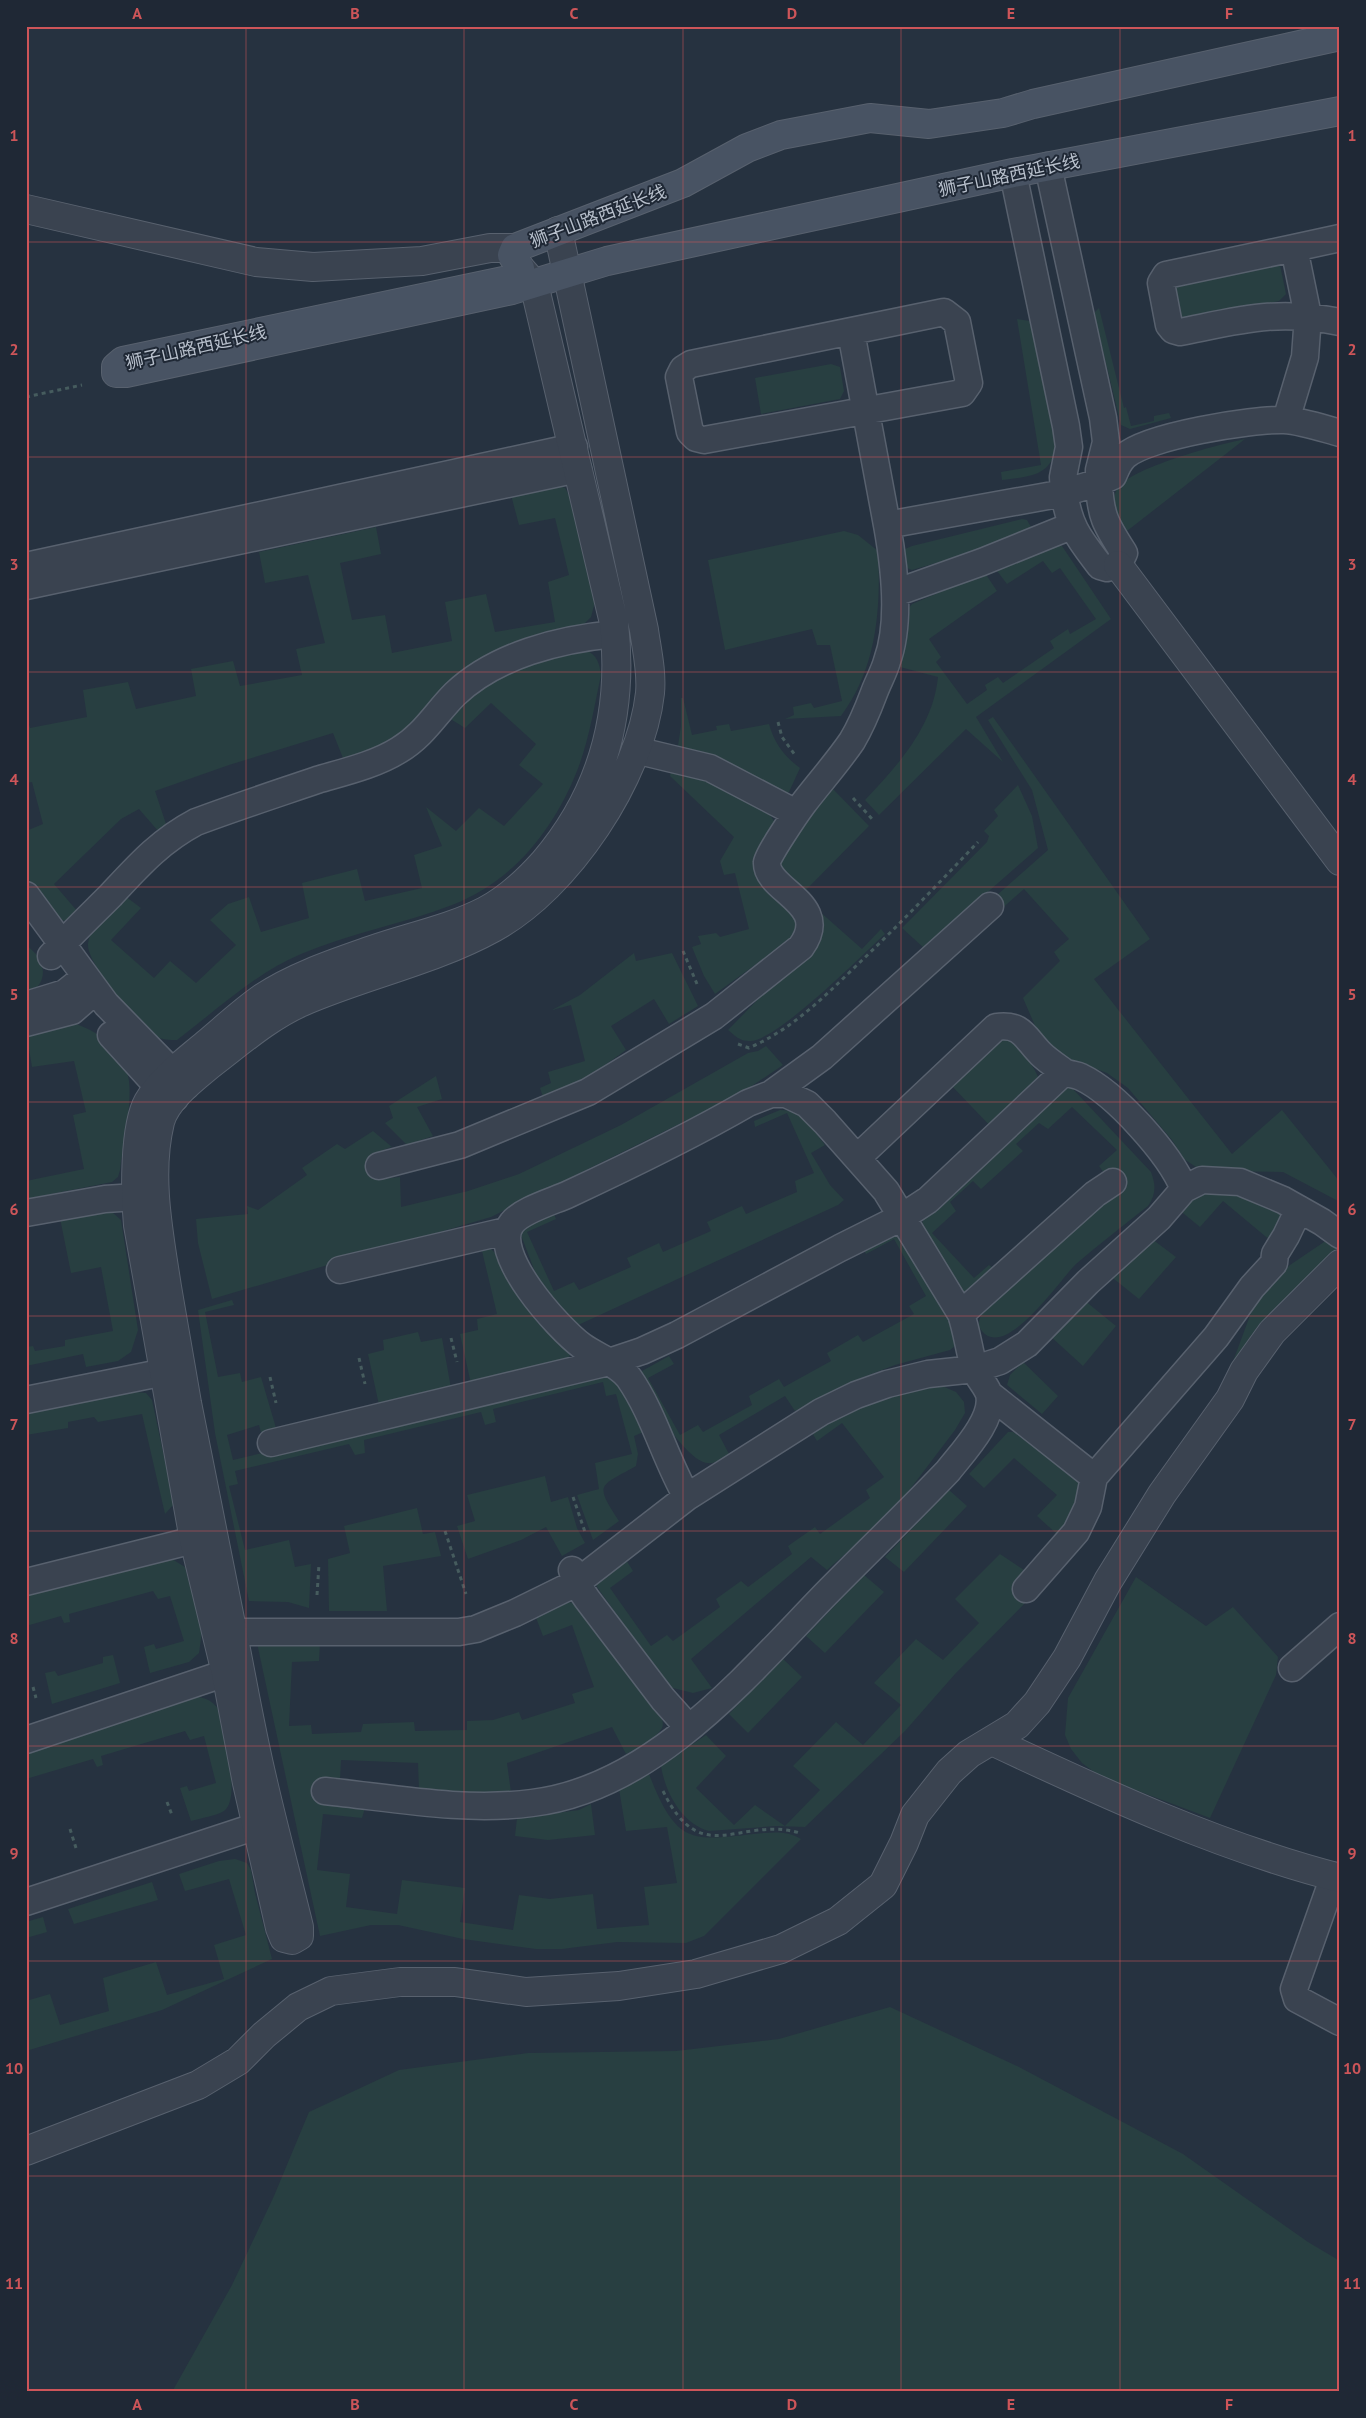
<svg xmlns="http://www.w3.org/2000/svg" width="1366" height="2418" font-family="'PT Sans','Noto Sans SC',sans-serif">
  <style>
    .green { fill: #283f41 }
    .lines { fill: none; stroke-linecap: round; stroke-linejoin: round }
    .service-casing { stroke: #58616e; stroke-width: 29 }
    .minor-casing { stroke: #58616e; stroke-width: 30 }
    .secondary-casing { stroke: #58616e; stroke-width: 30 }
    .path { stroke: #465c5e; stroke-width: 3; stroke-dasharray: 4 4; stroke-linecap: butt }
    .service { stroke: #3a4350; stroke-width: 26 }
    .minor { stroke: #3a4350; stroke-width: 28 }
    .secondary { stroke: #485363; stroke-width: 28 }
    .grid { fill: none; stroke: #cd5559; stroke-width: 1; stroke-opacity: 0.55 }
    .labels { text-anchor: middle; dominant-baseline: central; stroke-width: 4; stroke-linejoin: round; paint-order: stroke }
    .street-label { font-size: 18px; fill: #b7bfcb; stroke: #1f2835 }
    .neatline { fill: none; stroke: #cd5559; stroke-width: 2 }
    .grid-label { font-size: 16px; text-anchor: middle; font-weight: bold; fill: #cd5559 }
  </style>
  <rect width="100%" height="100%" fill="#263240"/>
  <path class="green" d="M 1277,263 L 1280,265 L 1286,294 L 1279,301 L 1185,321 L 1177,316 L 1175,284 Z
    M 1099,308 L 1124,408 L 1126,407 L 1131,426 L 1154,421 L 1154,416 L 1169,413 L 1171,418 L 1130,429 L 1121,425 L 1095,318 L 1095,312 Z
    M 1017,319 L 1030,321 L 1036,327 L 1058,444 C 1050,477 1032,476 1002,480 L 1001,472 L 1041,465 Z
    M 831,364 L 840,367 L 844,391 L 840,399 L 761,414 L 755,378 Z
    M 1245,439 L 1127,531 C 1117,519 1108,506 1117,489 C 1129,468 1220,444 1245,439 Z
    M 557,485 L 565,488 L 569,495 L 595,602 L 591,617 L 582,626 L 408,731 L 345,763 L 333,733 L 229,765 L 155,791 L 167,827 L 159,832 L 139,809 L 121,819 L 54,884 L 78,912 L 68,921 L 60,920 L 37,893 L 26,875 L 26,831 L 43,824 L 32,782 L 26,783 L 26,715 L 30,728 L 87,717 L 83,690 L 128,682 L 136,709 L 196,696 L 191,669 L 233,661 L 240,686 L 302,675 L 296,649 L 325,643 L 308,575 L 265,583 L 259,552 L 376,527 L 381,554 L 340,563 L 352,620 L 385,615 L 392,653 L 452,641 L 445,602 L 486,594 L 495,632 L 555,622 L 548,582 L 569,575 L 555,518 L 519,525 L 511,495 Z
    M 1022,519 L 1027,520 L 1031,527 L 1029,536 L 912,570 L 904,567 L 905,549 L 912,546 Z
    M 844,531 L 858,535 L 878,551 C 881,609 877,668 841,716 L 785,719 L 794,715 L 793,707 L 811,703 L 814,708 L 842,701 L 830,645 L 817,645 L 812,629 L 725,650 L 708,560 Z
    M 1050,543 L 1062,546 L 1111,619 L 976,717 L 1003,762 L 966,729 L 879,815 L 865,800 C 898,765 933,727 938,677 L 900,667 L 905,613 L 912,604 L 985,573 L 997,591 L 929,639 L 941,657 L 936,662 L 967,704 L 987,690 L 985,685 L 998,677 L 1003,683 L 1054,648 L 1050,641 L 1068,629 L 1070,634 L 1096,619 L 1060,568 L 1052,573 L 1043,561 L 1007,584 L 994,567 Z
    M 580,648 C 596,653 599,660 601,675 C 594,707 589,741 577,771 C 554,829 513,882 452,905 C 403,924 350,933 301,954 C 254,974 218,1009 177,1040 C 170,1040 162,1040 155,1036 C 138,1025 86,963 88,944 C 90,925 113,909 125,896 L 141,908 L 111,940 L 154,978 L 170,961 L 196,983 L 236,945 L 210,920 L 228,904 L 249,897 L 261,932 L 309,918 L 302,883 L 357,869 L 365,901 L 422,888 L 414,855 L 442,846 L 426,807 L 456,831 L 479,808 L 504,826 L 543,784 L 519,765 L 536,744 L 491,703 L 465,728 L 449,718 L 486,682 L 518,669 Z
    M 681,698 L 683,698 L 692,735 L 717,730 L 716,726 L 729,724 L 731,731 L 769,724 C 774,743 785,757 800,768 L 789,792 L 785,794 L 677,752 L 681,726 Z
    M 993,717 L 1150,939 L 1094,979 L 1232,1154 L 1282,1110 L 1340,1182 L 1340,1202 L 1283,1172 L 1202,1171 L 1184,1159 L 1172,1140 L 1128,1088 L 1107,1073 L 1066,1058 L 1048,1046 L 1039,1035 L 1023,998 L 1060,961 L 1054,952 L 1069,939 L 1024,889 L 998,912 L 988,903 L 1048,850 L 1032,790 L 988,720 Z
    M 673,765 L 691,771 L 768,812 L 774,821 L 776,828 L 755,858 L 755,874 L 796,910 L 799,918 L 795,936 L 715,994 L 704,976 L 692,947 L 701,944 L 698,936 L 716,933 L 720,937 L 749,929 L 735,873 L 724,875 L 720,861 L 734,837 L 670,776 Z
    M 1018,785 L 1032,816 L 1038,848 L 924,948 L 902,928 L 987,842 L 989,836 L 984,831 L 998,816 L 994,810 Z
    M 832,788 L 869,826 L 801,895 L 862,949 L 881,929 L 885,934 C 861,956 779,1039 751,1041 C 741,1042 735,1036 728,1030 L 811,945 L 782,877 L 779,856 Z
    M 26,945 C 31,949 38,955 40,960 C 47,975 41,989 26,994 Z
    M 634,953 L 636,961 L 672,953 L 698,1006 L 669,1024 L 654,999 L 611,1026 L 626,1050 L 580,1083 L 543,1097 L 540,1088 L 551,1083 L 548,1072 L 585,1061 L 571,1005 L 552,1010 L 580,995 Z
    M 69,1022 C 97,1029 125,1050 129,1081 C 132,1106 123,1144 120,1170 L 118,1177 L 112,1182 L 26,1199 L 26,1181 L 84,1169 L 73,1115 L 86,1112 L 74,1061 L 32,1067 L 26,1031 Z
    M 1006,1037 C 1020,1046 1037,1069 1041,1085 L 994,1130 L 949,1083 L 998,1038 Z
    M 766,1046 L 783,1065 L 740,1094 L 491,1217 L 212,1299 L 198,1243 L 196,1219 L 248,1214 L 247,1206 L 258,1210 L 307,1175 L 302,1168 L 337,1144 L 345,1149 L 373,1131 L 392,1147 C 378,1151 370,1157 366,1171 L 370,1177 L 380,1179 L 400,1177 L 401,1207 L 468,1191 L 519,1174 L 621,1125 L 748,1053 L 758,1051 Z
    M 436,1076 L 442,1099 L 417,1107 L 433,1136 L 407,1145 L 385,1123 L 393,1118 L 389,1106 Z
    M 1066,1088 L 1072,1088 L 1151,1172 C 1156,1185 1156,1195 1148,1206 C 1124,1225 1099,1244 1076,1264 C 1062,1277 1006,1361 982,1331 C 976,1325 980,1318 983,1310 L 1104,1173 L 1099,1166 L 1117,1150 L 1072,1107 L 1048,1129 L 1039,1123 L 1016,1144 L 1023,1151 L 981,1189 L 973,1181 L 950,1202 L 956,1211 L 932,1233 L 974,1278 L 989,1265 L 994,1269 L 969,1291 L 962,1293 L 922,1227 L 923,1217 Z
    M 780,1110 C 808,1111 809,1125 825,1145 L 811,1153 L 830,1185 L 844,1200 L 838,1205 L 576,1326 L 543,1293 L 521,1235 L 523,1227 L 552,1210 L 556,1219 L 527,1232 L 554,1291 L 574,1282 L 579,1290 L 631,1267 L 627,1258 L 659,1243 L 663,1252 L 711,1231 L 707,1222 L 742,1206 L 746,1214 L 797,1192 L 795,1181 L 814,1173 L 787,1113 L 755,1127 L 754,1121 Z
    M 1219,1184 L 1283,1214 L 1271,1241 L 1223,1201 L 1200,1227 L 1178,1209 L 1194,1192 Z
    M 103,1210 L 112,1212 L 121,1220 L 138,1330 L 131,1352 L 118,1361 L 86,1367 L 83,1354 L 26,1366 L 26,1347 L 33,1346 L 35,1351 L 65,1346 L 65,1340 L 113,1331 L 101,1267 L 71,1273 L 60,1218 Z
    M 899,1232 L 950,1315 L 956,1345 L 950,1350 L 895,1365 L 861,1378 L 795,1411 L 785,1396 L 719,1435 L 729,1454 C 722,1459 716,1464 707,1463 C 685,1460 641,1392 642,1371 L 669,1356 L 674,1364 L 648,1378 L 680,1435 L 698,1425 L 703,1432 L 752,1405 L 749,1396 L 779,1379 L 784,1387 L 831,1361 L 827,1353 L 858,1335 L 863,1342 L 914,1314 L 909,1306 L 926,1296 L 894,1239 L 866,1254 L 862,1246 Z
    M 1152,1239 L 1176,1257 L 1139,1299 L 1109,1275 Z
    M 1327,1240 L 1336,1248 L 1334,1252 L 1258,1326 L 1232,1364 L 1258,1294 L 1290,1265 Z
    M 488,1246 L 497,1255 L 538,1323 L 567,1350 L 570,1354 L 568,1362 L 471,1384 L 460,1334 L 478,1330 L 477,1319 L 497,1314 L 482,1251 L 449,1258 L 447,1250 Z
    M 232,1300 L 234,1305 L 205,1312 L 218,1377 L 240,1373 L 242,1382 L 261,1377 L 276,1428 L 263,1440 L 259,1425 L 227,1435 L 233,1460 L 266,1452 L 272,1457 L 593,1375 L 607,1374 L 619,1382 L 646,1431 L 634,1436 L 638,1454 L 636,1466 C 599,1487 594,1483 619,1521 L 593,1540 L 577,1495 L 599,1489 L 595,1463 L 632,1454 L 616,1394 L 606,1396 L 603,1382 L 493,1409 L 496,1422 L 485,1425 L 481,1412 L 364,1440 L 365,1453 L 355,1455 L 349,1444 L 235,1471 L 238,1484 L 229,1486 L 245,1550 L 289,1540 L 295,1567 L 311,1564 L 309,1608 L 288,1602 L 249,1601 L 215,1433 L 198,1310 Z
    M 1084,1300 L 1116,1326 L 1083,1366 L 1049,1335 Z
    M 418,1332 L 421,1342 L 442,1338 L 451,1388 L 379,1405 L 368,1354 L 384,1350 L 383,1340 Z
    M 1023,1362 L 1058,1396 L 1042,1414 L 1007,1385 L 1010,1375 Z
    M 940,1385 L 956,1392 L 964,1402 L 965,1413 L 955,1430 L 892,1513 L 827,1570 L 811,1557 L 691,1659 L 712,1688 L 693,1693 L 669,1687 L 597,1587 L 596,1577 L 623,1555 L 633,1571 L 610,1588 L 651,1646 L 667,1635 L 673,1641 L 720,1607 L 716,1599 L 741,1581 L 748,1587 L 792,1554 L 788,1546 L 815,1527 L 820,1534 L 870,1498 L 866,1490 L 884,1477 L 842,1423 L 817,1441 L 811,1431 L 891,1390 Z
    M 126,1391 L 146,1393 L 152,1400 L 174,1504 L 165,1514 L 142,1414 L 98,1422 L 94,1417 L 68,1422 L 68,1428 L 26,1435 L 26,1411 Z
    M 1008,1432 L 1013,1432 L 1077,1474 C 1084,1495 1067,1517 1059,1536 L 1037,1516 L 1057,1495 L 1014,1458 L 984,1488 L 969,1474 Z
    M 545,1476 L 551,1502 L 568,1497 L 577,1528 L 585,1543 L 562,1556 L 546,1527 L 521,1540 L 468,1559 L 457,1526 L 475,1521 L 467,1495 Z
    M 949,1490 L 967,1506 L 904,1572 L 885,1557 Z
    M 417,1508 L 423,1534 L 435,1532 L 441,1556 L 383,1566 L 387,1611 L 329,1611 L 328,1559 L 350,1553 L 344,1526 Z
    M 1000,1554 L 1024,1570 C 1018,1579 1010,1586 1014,1597 L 1023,1600 L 1034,1594 L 955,1674 L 905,1731 L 805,1827 L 776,1826 L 709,1831 C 682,1824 665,1792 661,1766 L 706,1735 L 726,1756 L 696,1788 L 734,1825 L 755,1805 L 785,1826 L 820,1790 L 793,1766 L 836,1722 L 863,1745 L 901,1705 L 874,1683 L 916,1639 L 943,1660 L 979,1623 L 955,1599 Z
    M 172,1559 L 185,1567 L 202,1632 L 199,1653 L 189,1662 L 150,1673 L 144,1647 L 154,1644 L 156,1649 L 184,1641 L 170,1596 L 158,1599 L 153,1591 L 69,1614 L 70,1622 L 64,1623 L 61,1616 L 26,1626 L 26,1593 Z
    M 864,1575 L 884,1592 L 825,1653 L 806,1636 Z
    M 1136,1577 L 1206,1626 L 1233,1607 L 1278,1657 L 1276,1675 L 1210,1818 L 1101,1777 L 1082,1763 L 1071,1749 L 1065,1735 L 1068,1698 Z
    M 567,1602 L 574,1603 L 657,1708 C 660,1714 665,1722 662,1728 C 656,1739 637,1749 626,1754 L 612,1727 L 507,1763 L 511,1792 L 457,1794 L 419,1789 L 418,1763 L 341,1760 L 340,1781 L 365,1808 L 362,1818 L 323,1814 L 317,1870 L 350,1874 L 346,1907 L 397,1914 L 402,1880 L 465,1888 L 460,1922 L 513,1930 L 519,1895 L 550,1899 L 593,1894 L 597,1929 L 649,1925 L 644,1887 L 677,1883 L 667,1827 L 626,1831 L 619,1789 L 649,1774 C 678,1849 693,1840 764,1833 C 779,1832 789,1832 801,1839 L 704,1936 L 686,1943 L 617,1942 L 562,1949 L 536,1949 L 463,1939 L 398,1925 L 371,1925 L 320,1936 L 257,1643 L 320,1642 L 319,1661 L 292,1662 L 289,1726 L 311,1725 L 312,1734 L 361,1732 L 363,1724 L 414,1722 L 415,1731 L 467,1730 L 467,1721 L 493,1720 L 519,1712 L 522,1720 L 575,1703 L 572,1694 L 594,1687 L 572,1625 L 543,1636 L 535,1615 Z
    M 113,1655 L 120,1683 L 52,1704 L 45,1673 L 55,1671 L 58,1676 L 103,1663 L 103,1657 Z
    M 782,1658 L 802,1677 L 748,1733 L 729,1714 Z
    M 194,1696 C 206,1698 212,1700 219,1710 C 223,1730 242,1798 224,1811 C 216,1816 201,1818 191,1821 L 180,1788 L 187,1786 L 189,1791 L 216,1783 L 204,1736 L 190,1740 L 185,1731 L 101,1756 L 103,1765 L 97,1767 L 93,1759 L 26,1779 L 26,1751 Z
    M 591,1804 L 595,1835 L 548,1840 L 515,1836 L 517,1818 L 579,1810 Z
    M 235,1859 L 247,1863 L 251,1870 L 255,1893 L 272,1959 L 162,2010 L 26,2051 L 26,2001 L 50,1994 L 60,2025 L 109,2011 L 103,1978 L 156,1962 L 167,1995 L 224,1979 L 214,1945 L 246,1935 L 229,1879 L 185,1891 L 179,1874 L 219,1861 Z
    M 152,1882 L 158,1900 L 74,1924 L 68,1909 Z
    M 43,1917 L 47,1932 L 26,1938 L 26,1922 Z
    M 890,2007 L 1019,2067 L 1183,2154 L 1308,2242 L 1340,2261 L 1340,2392 L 172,2392 L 232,2285 L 274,2196 L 309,2112 L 399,2070 L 528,2053 L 676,2051 L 779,2039 Z"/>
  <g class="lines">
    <g class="service-casing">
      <path id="service" d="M 1013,173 L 1066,426 L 1069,447 L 1063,477 L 1064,493 L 1099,482 L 1099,470 L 1106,442 L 1103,418 L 1048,166
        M 1294,248 L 1166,275 L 1161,283 L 1169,325 L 1173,330 L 1180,332 C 1241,320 1277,309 1340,322
        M 944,312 L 957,322 L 969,383 L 962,393 L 704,440 L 696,438 L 690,432 L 679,377 L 683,369 L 691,364 Z
        M 851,332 L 887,525
        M 1286,420 L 1305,357 L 1308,316 L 1294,248 L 1340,238
        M 26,566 L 574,447
        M 26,586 L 578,469
        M 895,593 L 982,562 L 1071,526
        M 635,750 L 710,768 L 796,813
        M 26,895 L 106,1004 L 186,1086
        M 51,956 C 70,935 91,915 111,895 C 138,866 160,841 196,822 C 236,807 276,794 317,780 C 344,772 375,765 399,750 C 423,736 436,713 455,694 C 496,655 560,639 615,634
        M 26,1005 L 65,993 L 85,977
        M 26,1023 L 72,1011 L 95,991
        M 111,1035 L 151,1079 L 175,1098
        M 771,1094 L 822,1057 L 990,906
        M 857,1158 L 996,1027 C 1022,1023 1025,1038 1041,1054 C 1047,1060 1056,1066 1063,1071 C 1068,1075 1075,1074 1081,1077 C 1115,1093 1170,1154 1184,1189
        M 379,1166 L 460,1145 L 588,1092 L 714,1016 L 801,947 C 833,903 765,891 767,862 C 767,856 797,812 803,804 C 819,783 837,763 852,741 C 861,726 868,709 874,693 C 878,682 884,672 887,661 C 901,623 894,564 887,525 L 1064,493 C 1070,529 1079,538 1100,566 L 1107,568 L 1118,565 L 1124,553 C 1106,525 1100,516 1099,482 L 1113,476 C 1116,469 1119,461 1125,456 C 1147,436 1252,419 1284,420 C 1302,421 1322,428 1340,433
        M 26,1213 L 105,1199 L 136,1197
        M 340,1270 L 506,1231
        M 961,1314 L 1095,1194 L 1113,1182
        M 989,1394 L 1094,1477
        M 26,1400 L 165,1372
        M 271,1443 L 609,1362 L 642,1351 L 677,1335 L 840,1248 L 902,1217 L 928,1200 L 1064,1072
        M 572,1570 L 576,1583 L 587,1599 L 663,1699 L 689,1728
        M 26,1582 L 194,1540
        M 1026,1589 L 1076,1532 L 1088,1507 L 1094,1477 L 1216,1337 L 1252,1287 L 1274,1263 L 1275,1254 L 1286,1236 L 1299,1209
        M 233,1632 L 459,1632 L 476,1629 L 515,1613 L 576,1583 L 687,1497 L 821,1412 L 856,1395 L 887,1384 L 928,1374 L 975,1369 L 1000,1361 L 1027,1344 L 1088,1282 L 1159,1218 L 1184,1189 L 1202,1180 L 1240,1182 L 1283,1200 L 1322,1222 L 1340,1235
        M 1292,1668 L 1340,1626
        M 26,1740 L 226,1673
        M 325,1791 C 393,1798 464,1812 532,1803 C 650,1789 742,1681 820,1600 C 862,1557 906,1515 948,1471 C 962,1453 995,1419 989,1394 C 986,1385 977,1377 974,1367 C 969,1350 967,1332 961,1314 L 886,1191 L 825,1122 L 807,1104 L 786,1094 L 771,1094 L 748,1103 C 691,1136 629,1166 569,1194 C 554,1201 522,1210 512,1223 C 488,1252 559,1329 582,1346 C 597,1357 618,1363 629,1378 C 654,1414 665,1459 687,1497
        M 1334,1876 L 1294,1989 L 1297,1999 L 1340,2022
        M 26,1902 L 257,1826"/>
    </g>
    <g class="minor-casing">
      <path id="minor" d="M 26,209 L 256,262 L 313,267 L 422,261 L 490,248 L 515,248
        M 520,268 L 534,284 L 614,623 C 624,712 603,793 544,862 C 527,881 508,899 485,911 C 450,929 409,937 372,950 C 335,963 295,976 262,998 C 242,1012 224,1029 206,1044 C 186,1061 161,1079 148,1102 C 134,1127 135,1195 138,1225 L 194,1540 L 226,1673 L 247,1783 L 280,1928 L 284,1938 L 292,1940 L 299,1936 L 299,1927 C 287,1878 274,1830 263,1782 C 250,1728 241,1673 230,1619 C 216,1547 201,1475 187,1403 C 180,1364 174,1326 167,1287 C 159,1234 147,1176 160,1122 C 166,1099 193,1079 211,1064 C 240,1042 268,1017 302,1002 C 364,975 433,961 493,928 C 567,888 641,777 650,693 C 652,672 647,651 644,630 L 558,231
        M 1118,565 L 1340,861
        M 992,1741 C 1105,1794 1219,1847 1340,1878
        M 26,2151 L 198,2085 L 238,2061 L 264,2035 L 298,2007 L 331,1991 L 400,1982 L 455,1982 L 526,1992 L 619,1986 L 696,1974 L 781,1949 L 838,1921 L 883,1885 L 904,1843 L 915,1815 L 949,1772 L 969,1754 L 1017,1725 L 1037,1703 L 1067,1658 L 1108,1581 L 1162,1494 L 1230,1399 L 1244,1371 L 1272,1332 L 1340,1264"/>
    </g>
    <g class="secondary-casing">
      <path id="secondary" d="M 1340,36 L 1033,104 L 1003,113 L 929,124 L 870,118 L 781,135 L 747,148 L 683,183 L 515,248 L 512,255 L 520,268 L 517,278 L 123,361 L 116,367 L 116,373 L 126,373 L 512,290 L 607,261 L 1013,173 L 1340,111"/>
    </g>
    <path class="path" d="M 26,397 L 82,385
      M 778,722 L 782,737 L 795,755
      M 853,798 L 873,820
      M 683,951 L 697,984
      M 738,1044 L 749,1048 C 792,1029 822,999 855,967 C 897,927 938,884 978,842
      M 451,1338 L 457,1362
      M 359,1358 L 365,1384
      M 270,1377 L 276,1403
      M 573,1497 L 585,1532
      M 445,1531 L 466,1594
      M 317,1595 L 319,1564
      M 33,1687 L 36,1698
      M 663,1791 C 702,1871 739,1815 800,1833
      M 167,1802 L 172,1815
      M 70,1829 L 76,1848"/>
    <use href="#service" class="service"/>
    <use href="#minor" class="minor"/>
    <use href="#secondary" class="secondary"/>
  </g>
  <path class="grid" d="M 246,26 L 246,2392M 464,26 L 464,2392M 683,26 L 683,2392M 901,26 L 901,2392M 1120,26 L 1120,2392M 26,242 L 1340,242M 26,457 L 1340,457M 26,672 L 1340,672M 26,887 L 1340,887M 26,1102 L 1340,1102M 26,1316 L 1340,1316M 26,1531 L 1340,1531M 26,1746 L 1340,1746M 26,1961 L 1340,1961M 26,2176 L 1340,2176"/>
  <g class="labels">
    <g class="street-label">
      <text transform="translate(1009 175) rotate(-12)">狮子山路西延长线</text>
      <text transform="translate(598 216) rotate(-21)">狮子山路西延长线</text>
      <text transform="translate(196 347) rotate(-13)">狮子山路西延长线</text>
    </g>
  </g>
  <rect width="1366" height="2418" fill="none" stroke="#1f2835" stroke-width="55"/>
  <rect x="28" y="28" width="1310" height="2362" class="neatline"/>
  <g class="grid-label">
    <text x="137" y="19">A</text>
    <text x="355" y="19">B</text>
    <text x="574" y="19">C</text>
    <text x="792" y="19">D</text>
    <text x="1011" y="19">E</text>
    <text x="1229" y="19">F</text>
    <text x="14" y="141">1</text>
    <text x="1352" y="141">1</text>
    <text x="14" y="355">2</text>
    <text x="1352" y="355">2</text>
    <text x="14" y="570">3</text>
    <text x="1352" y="570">3</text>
    <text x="14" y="785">4</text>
    <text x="1352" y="785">4</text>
    <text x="14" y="1000">5</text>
    <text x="1352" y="1000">5</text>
    <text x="14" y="1215">6</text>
    <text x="1352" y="1215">6</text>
    <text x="14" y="1430">7</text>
    <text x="1352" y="1430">7</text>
    <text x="14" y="1644">8</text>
    <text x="1352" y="1644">8</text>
    <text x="14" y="1859">9</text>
    <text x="1352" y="1859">9</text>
    <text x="14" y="2074">10</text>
    <text x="1352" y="2074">10</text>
    <text x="14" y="2289">11</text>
    <text x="1352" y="2289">11</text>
    <text x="137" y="2410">A</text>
    <text x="355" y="2410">B</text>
    <text x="574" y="2410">C</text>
    <text x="792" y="2410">D</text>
    <text x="1011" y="2410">E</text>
    <text x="1229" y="2410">F</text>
  </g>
</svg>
